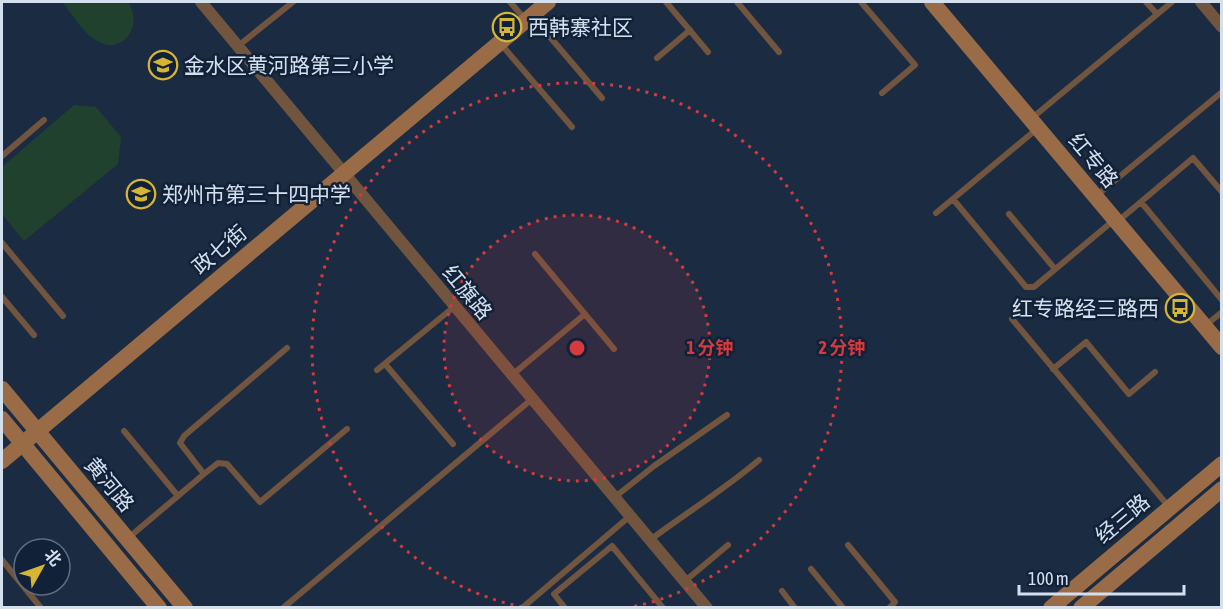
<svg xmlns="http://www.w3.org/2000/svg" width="1223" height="609" font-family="'Asap Condensed','Noto Sans SC',sans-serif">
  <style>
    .green { fill: #21412f }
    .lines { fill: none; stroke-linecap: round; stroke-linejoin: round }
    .lane { stroke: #72553f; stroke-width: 6 }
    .street { stroke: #72553f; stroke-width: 12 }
    .secondary { stroke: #996c47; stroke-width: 16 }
    .ring { fill: none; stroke: #d63a3c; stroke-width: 3; stroke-dasharray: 3 6 }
    .labels { text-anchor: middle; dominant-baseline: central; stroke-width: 5; stroke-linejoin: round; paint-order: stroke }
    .poi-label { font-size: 21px; fill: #d5e0ef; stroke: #112137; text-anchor: start }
    .street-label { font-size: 21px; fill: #d5e0ef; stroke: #112137 }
    .centre { fill: #d63a3c; stroke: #112137; stroke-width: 3 }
    .ring-label { font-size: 18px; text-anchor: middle; font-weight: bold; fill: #d63a3c; stroke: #112137; stroke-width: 5; stroke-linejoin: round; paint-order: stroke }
  </style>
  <rect width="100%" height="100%" fill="#1b2b42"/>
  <path class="green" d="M 62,2 L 128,2 C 144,25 123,56 97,41 C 83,33 72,14 62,2 Z
    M 74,105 L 96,107 L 121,137 L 118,164 L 24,241 L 2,214 L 2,167 Z"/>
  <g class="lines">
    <path class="lane" d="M 510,2 L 525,19
      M 666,2 L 708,52
      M 737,2 L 779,52
      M 861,2 L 915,65 L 882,93
      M 1146,2 L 1157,14
      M 532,16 L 602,98
      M 500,43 L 572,127
      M 238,46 L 293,2
      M 657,58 L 690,30
      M 1032,118 L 1172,2
      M 2,156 L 44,120
      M 1096,196 L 1222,92
      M 953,199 L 1026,287 L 1034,287 L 1114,220
      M 1141,202 L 1222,300
      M 936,213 L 1038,128
      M 1009,214 L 1055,269
      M 1117,222 L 1193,158 L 1222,192
      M 2,243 L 63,316
      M 535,254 L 614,349
      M 2,297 L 34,335
      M 1012,319 L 1169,507
      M 1206,325 L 1222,312
      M 385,364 L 453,444
      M 1053,369 L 1086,342 L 1129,394 L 1155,372
      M 377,370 L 455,306
      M 512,375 L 585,314
      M 124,431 L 178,496
      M 204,474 L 218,463 L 227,464 L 260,502 L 347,429
      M 615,497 L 654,466 L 727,415
      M 127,539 L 204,474 L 180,443 L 184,436 L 287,348
      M 650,540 C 686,513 725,489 759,460
      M 848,545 L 895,602 L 889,608
      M 2,560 L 41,608
      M 811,569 L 843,608
      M 685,581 L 728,545
      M 782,591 L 795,608
      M 283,608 L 532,399
      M 522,608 L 630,516
      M 565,608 L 554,594 L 612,546 L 663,608"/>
    <path class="street" d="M 201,2 L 707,608
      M 1201,2 L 1222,27"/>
    <path class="secondary" d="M 932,2 L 1222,347
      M 2,389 L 185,608
      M 2,419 L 159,608
      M 2,461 L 548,2
      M 1051,608 L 1222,464
      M 1081,608 L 1222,489"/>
  </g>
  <circle cx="577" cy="348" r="133" fill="#d63a3c" fill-opacity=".12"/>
  <g class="ring">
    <circle cx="577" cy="348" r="133"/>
    <path d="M522 607A265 265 0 1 1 632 607"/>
  </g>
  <defs>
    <g id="bus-ring" transform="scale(1.5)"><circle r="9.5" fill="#112137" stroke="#d6b534" stroke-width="1.5"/><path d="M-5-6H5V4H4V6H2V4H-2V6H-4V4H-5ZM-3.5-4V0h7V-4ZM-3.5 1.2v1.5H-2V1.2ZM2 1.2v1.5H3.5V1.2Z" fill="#d6b534"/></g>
    <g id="school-ring" transform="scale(1.5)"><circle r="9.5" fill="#112137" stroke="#d6b534" stroke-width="1.5"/><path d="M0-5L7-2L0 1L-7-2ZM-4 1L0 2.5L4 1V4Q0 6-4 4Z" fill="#d6b534"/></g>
  </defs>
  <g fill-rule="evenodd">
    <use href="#bus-ring" x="507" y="27"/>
    <use href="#school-ring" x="163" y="65"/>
    <use href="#school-ring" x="141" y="194"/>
    <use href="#bus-ring" x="1180" y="308"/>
  </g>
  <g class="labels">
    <g class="poi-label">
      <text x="528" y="27">西韩寨社区</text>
      <text x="184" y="65">金水区黄河路第三小学</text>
      <text x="162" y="194">郑州市第三十四中学</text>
      <text x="1159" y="308" text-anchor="end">红专路经三路西</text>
    </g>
    <g class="street-label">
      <text transform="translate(1094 160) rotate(50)">红专路</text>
      <text transform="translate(219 249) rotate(-40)">政七街</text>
      <text transform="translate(468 292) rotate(50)">红旗路</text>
      <text transform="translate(110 484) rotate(50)">黄河路</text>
      <text transform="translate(1122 518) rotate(-40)">经三路</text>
    </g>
  </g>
  <circle cx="577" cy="348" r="9" class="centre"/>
  <g class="ring-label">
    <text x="710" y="354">1 分钟</text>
    <text x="842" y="354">2 分钟</text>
  </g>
  <rect width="1223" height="609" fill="none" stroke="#d5e0ef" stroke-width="6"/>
  <g transform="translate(42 567) rotate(50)"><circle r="28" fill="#112137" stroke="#5f6d81" stroke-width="1.5"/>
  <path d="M0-4.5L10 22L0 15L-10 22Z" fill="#d6b534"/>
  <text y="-9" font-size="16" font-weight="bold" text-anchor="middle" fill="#d5e0ef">北</text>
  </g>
  <path d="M1019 585v9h165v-9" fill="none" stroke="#d5e0ef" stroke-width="3"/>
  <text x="1028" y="585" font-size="18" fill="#d5e0ef" stroke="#112137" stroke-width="4.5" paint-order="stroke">100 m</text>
</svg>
